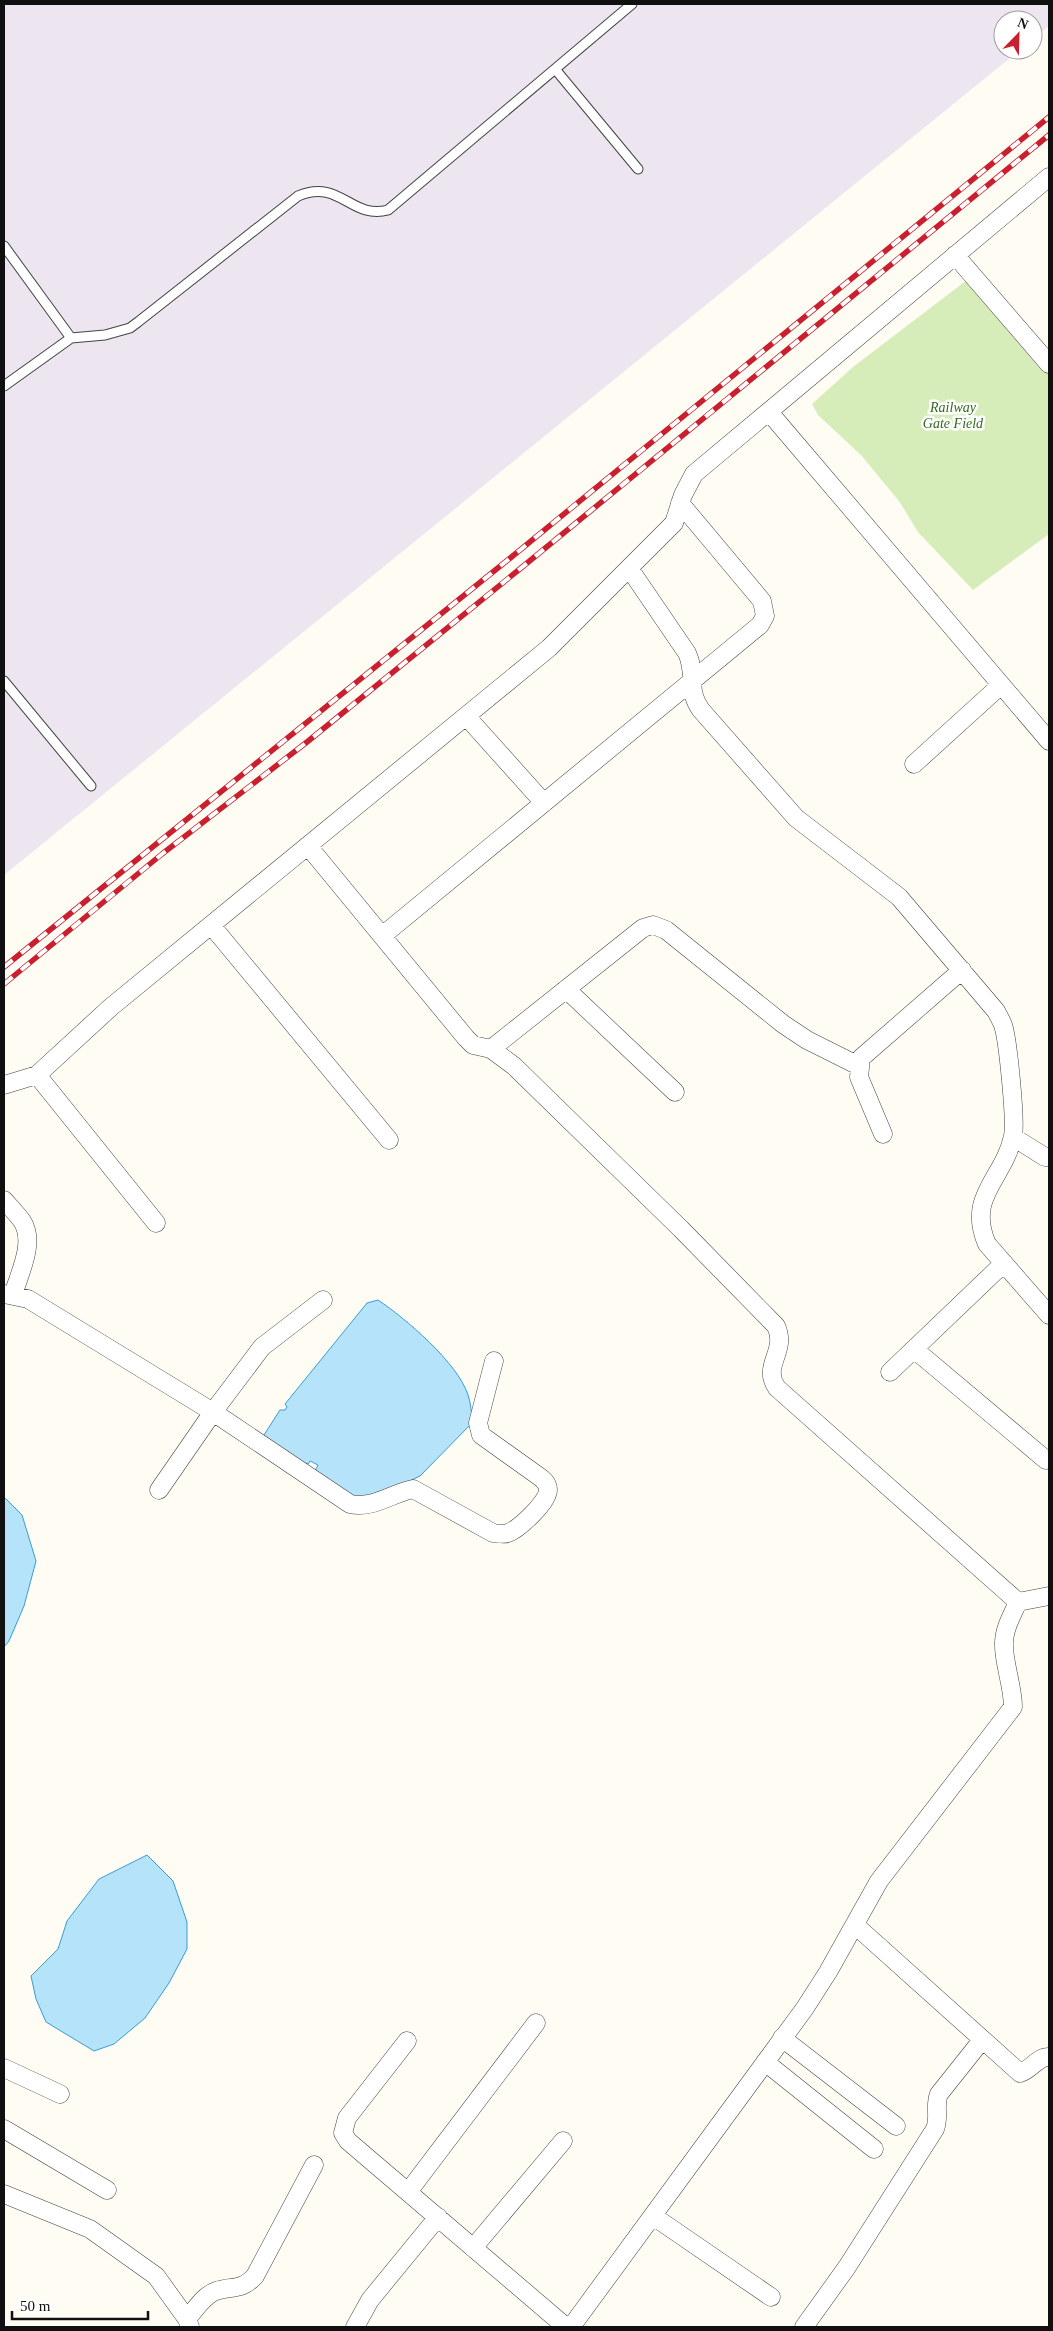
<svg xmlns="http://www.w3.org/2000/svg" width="1053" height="2331" font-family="'Times New Roman',serif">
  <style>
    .industrial { fill: #ede5ef }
    .green { fill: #d6edba }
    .water { fill: #b5e3fa; stroke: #379dd5 }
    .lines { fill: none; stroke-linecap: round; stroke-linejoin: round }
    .service-casing { stroke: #434343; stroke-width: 11 }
    .minor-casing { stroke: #434343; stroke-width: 19 }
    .service { stroke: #fff; stroke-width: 9 }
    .minor { stroke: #fff; stroke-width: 18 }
    .rail-casing { stroke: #ca1f2e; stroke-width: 5.5 }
    .rail { stroke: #fff; stroke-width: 4; stroke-dasharray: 11; stroke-linecap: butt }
    .labels { text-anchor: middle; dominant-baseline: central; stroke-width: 5; stroke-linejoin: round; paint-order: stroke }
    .park-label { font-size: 14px; font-style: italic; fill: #306d1b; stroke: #fff }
  </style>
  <rect width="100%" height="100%" fill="#fffcf3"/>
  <path class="industrial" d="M 4,4 L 1049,4 L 1049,26 L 1033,39 L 1033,20 L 1003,20 L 1003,50 L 1020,50 L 4,875 Z"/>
  <path class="green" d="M 967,280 L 1049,368 L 1049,534 L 973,590 L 918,532 L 899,501 L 861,455 L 818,415 L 812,404 L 853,367 Z"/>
  <path class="water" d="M 378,1300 C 405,1318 458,1363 468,1395 C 471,1403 471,1413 473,1422 L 420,1476 L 372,1499 L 354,1496 L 315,1471 L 318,1465 L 310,1461 L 308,1464 L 296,1460 L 262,1438 L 280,1410 L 285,1410 L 287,1407 L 285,1404 L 367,1303 Z
    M 4,1497 L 22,1515 L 36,1561 L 24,1606 L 9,1641 L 4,1647 Z
    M 147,1855 L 173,1881 L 187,1922 L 187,1949 L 169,1983 L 145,2018 L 114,2044 L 94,2051 L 46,2022 L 36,1999 L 31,1976 L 58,1949 L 67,1921 L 99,1879 Z"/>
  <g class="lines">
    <g class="service-casing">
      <path id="service" d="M 555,69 L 638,169
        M 4,246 L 71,338
        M 4,386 L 71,338 L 105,335 L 130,328 L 138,322 L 298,196 C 340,178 351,220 388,210 L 632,4
        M 4,681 L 91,786"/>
    </g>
    <g class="minor-casing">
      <path id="minor" d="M 955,255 L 1049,364
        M 769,412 L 1049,741
        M 629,568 L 687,653 C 697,674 686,690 701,710 L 796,818 L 899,897 L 996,1011 C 998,1015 1001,1020 1003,1025 C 1008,1040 1016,1121 1013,1136 C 1004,1179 966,1196 987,1244 L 1049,1315
        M 466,716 L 544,803
        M 914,764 L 1001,685
        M 308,846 L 466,1038 L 473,1045 L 491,1049 L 514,1066 L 681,1229 L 776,1326 C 788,1352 761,1365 777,1388 L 1018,1602
        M 211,925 L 389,1140
        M 382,936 L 760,625 L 765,616 L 762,601 L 680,503
        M 566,989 L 675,1092
        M 491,1049 L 643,928 L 653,925 L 666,930 L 783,1024 L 807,1040 L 859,1066
        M 37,1075 L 156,1223
        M 4,1085 L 37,1075 L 111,1007 L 549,648 L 674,523 L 683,495 L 694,474 L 1049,177
        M 883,1134 L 859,1077 L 861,1058 L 962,970
        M 1013,1137 L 1045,1157 L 1049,1157
        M 4,1200 C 10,1207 17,1214 22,1221 C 36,1242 19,1274 13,1295
        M 4,1294 L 28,1299 L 213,1412 L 350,1504 C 373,1509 390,1494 413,1489 L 493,1533 C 498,1533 504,1535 508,1533 C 519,1529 548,1502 548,1490 C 548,1483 543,1479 537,1475 L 481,1435 L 478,1423 L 494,1361
        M 914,1349 L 1046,1460
        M 890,1372 L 1004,1263
        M 159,1490 L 213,1412 L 262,1347 L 323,1300
        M 855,1925 L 1020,2073 C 1031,2070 1038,2056 1049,2057
        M 782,2038 L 896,2126
        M 407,2041 L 347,2118 L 343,2133 L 348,2141 L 566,2327
        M 765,2062 L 874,2149
        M 4,2068 L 60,2094
        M 4,2129 L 107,2190
        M 408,2192 L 536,2023
        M 4,2194 L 90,2229 L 156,2276 L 187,2319 L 190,2327
        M 653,2216 L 771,2297
        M 473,2248 L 563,2141
        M 187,2319 C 195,2310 204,2295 216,2291 C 233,2285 240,2292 255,2276 L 314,2165
        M 355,2327 L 370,2300 L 438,2217
        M 571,2327 L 805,2008 L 828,1972 L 879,1881 L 1013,1707 C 1013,1686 1003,1661 1004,1643 C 1004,1629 1012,1615 1018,1602 L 1049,1596
        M 804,2327 L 847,2267 L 935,2129 C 940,2117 934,2106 939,2094 L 982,2040"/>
    </g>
    <use href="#service" class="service"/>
    <use href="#minor" class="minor"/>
    <g class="rail-casing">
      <path id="rail" d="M 4,967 L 509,559 L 1049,117
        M 4,984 L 162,854 L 307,742 L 521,568 L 1049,135"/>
    </g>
    <use href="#rail" class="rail"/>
  </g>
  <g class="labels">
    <g class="park-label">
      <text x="953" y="407">Railway<tspan x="953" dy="16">Gate Field</tspan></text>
    </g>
  </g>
  <rect width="1053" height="2331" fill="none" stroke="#101010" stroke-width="10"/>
  <g transform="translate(1018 35) rotate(23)"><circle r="24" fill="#ffffff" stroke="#9f9f9f"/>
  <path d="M0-4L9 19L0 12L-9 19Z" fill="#ca1f2e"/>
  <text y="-8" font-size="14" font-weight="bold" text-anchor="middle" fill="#101010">N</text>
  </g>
  <path d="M12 2311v8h136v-8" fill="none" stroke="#101010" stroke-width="2.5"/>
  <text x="20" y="2311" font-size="15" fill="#101010" stroke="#ffffff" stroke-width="4" paint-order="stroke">50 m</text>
</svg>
